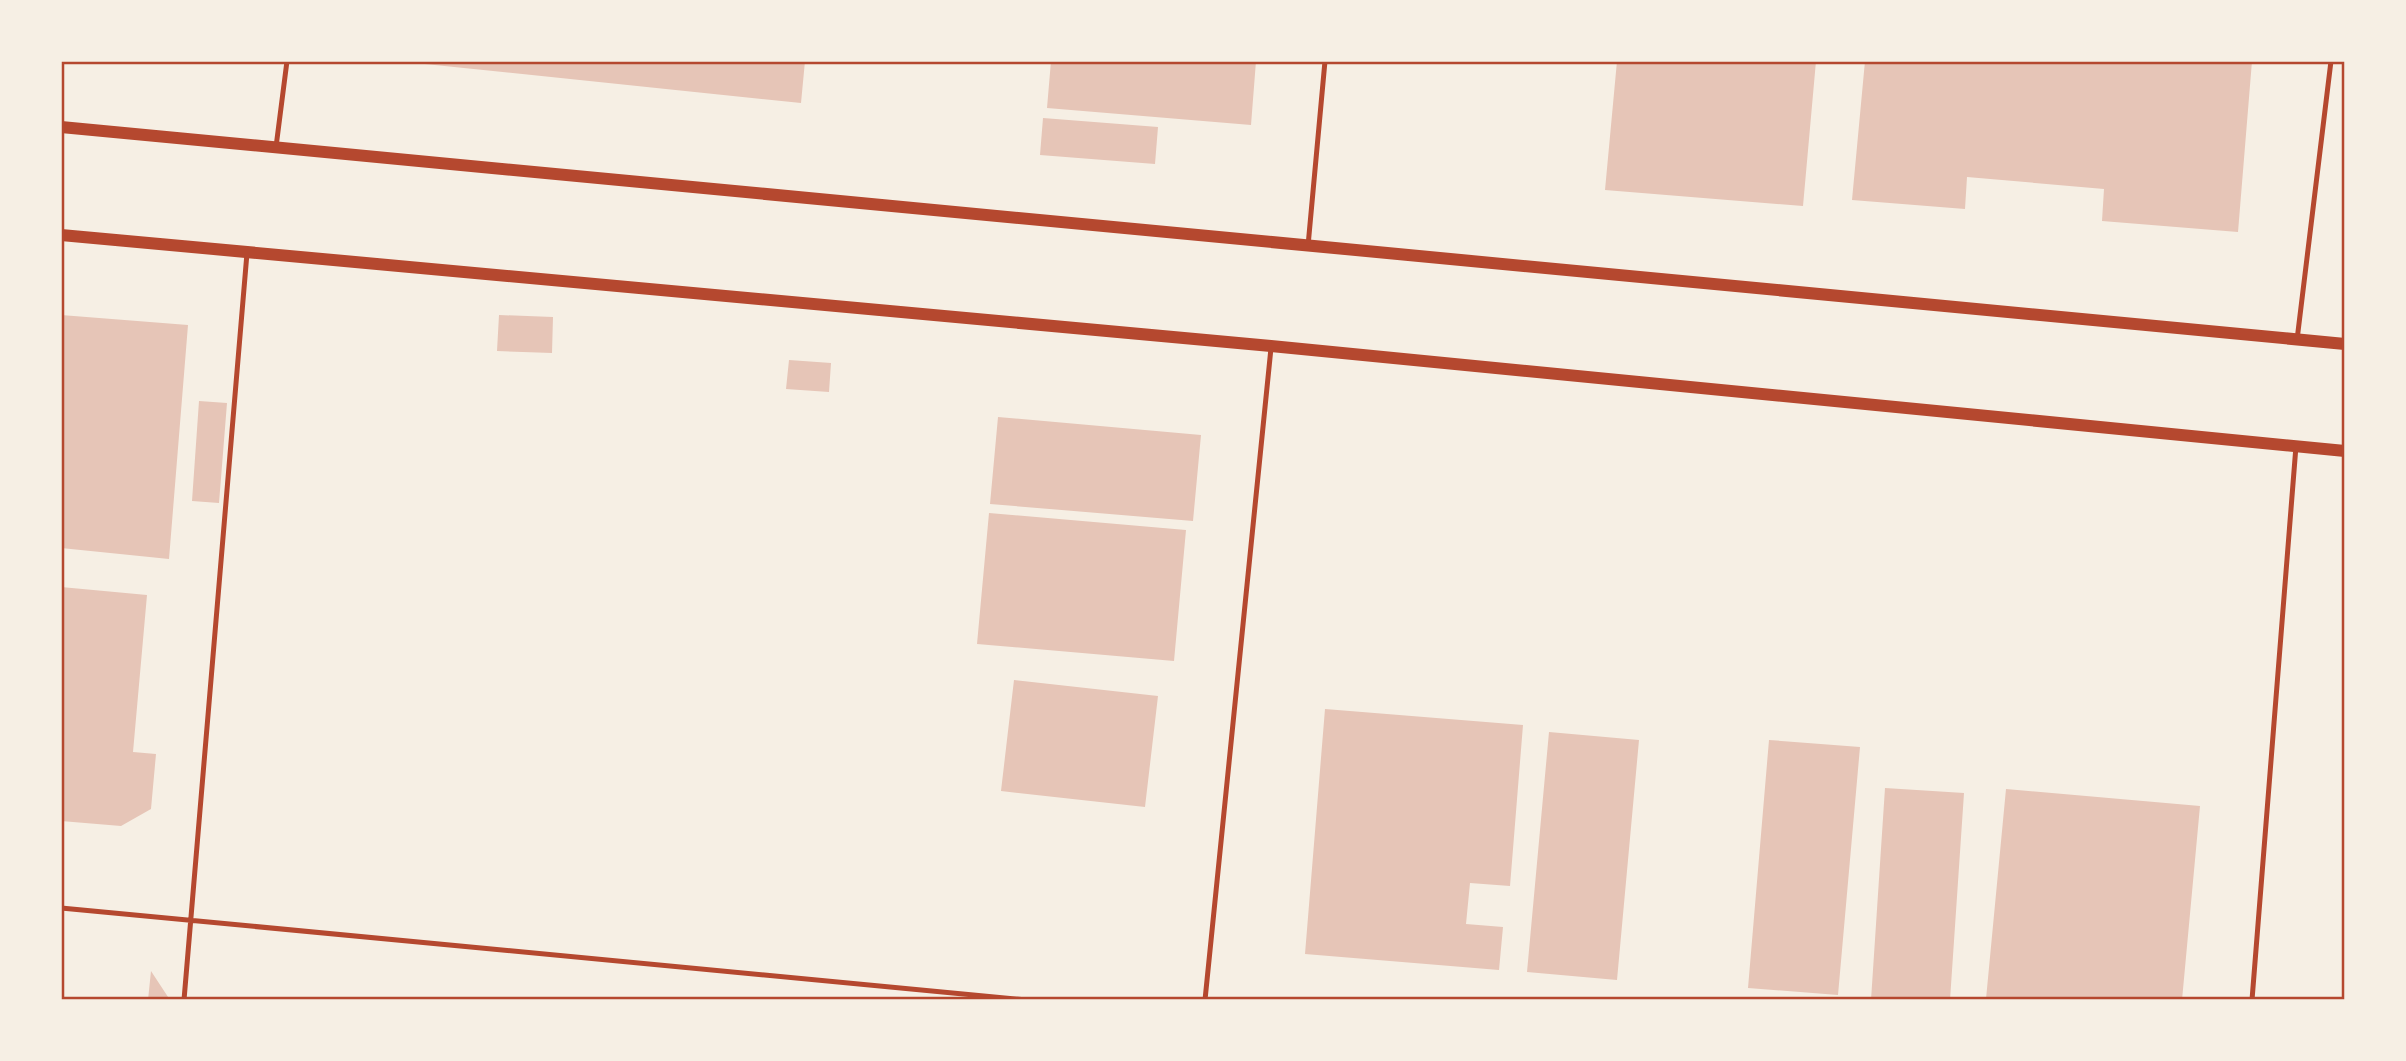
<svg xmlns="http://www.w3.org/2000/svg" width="2406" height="1061" font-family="'Noto Serif',serif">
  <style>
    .building { fill: #e6c5b7 }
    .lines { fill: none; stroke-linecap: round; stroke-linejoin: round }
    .service { stroke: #b5482f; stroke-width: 5 }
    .tertiary { stroke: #b5482f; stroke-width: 12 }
    .neatline { fill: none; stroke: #b5482f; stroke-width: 2.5 }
  </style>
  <rect width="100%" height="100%" fill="#f6efe4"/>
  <path class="building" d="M 396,61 L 805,61 L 801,103 Z
    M 1051,61 L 1256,61 L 1251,125 L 1047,108 Z
    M 1617,61 L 1816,61 L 1803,206 L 1605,190 Z
    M 1865,61 L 2252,61 L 2238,232 L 2102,221 L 2104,189 L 1967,177 L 1965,209 L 1852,200 Z
    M 1043,118 L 1158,127 L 1155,164 L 1040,155 Z
    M 61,315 L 188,325 L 169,559 L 61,548 Z
    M 499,315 L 553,317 L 552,353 L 497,351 Z
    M 789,360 L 831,363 L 829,392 L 786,389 Z
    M 199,401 L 227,403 L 219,503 L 192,501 Z
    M 998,417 L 1201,435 L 1193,521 L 990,504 Z
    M 989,513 L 1186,530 L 1174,661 L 977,644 Z
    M 61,587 L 147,595 L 133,752 L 156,754 L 151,809 L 121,826 L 61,821 Z
    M 1014,680 L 1158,696 L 1145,807 L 1001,791 Z
    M 1325,709 L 1523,725 L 1510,886 L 1470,883 L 1466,924 L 1503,927 L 1499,970 L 1305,954 Z
    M 1549,732 L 1639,740 L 1617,980 L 1527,972 Z
    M 1769,740 L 1860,747 L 1838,995 L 1748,988 Z
    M 1885,788 L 1964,793 L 1950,1000 L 1871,1000 Z
    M 2006,789 L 2200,806 L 2182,1000 L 1986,999 Z
    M 151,971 L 170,1000 L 148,1000 Z"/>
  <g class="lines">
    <path class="service" d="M 276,147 L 287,61
      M 1308,246 L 1325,61
      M 2297,340 L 2331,61
      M 61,908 L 1027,1000
      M 184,1000 L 247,253
      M 1205,1000 L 1271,348
      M 2252,1000 L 2296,446"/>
    <path class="tertiary" d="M 61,127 L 2345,344
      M 61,235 L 1271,346 L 2345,451"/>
  </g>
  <rect width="2406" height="1061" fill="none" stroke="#f6efe4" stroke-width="126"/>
  <rect x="63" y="63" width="2280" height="935" class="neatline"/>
</svg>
